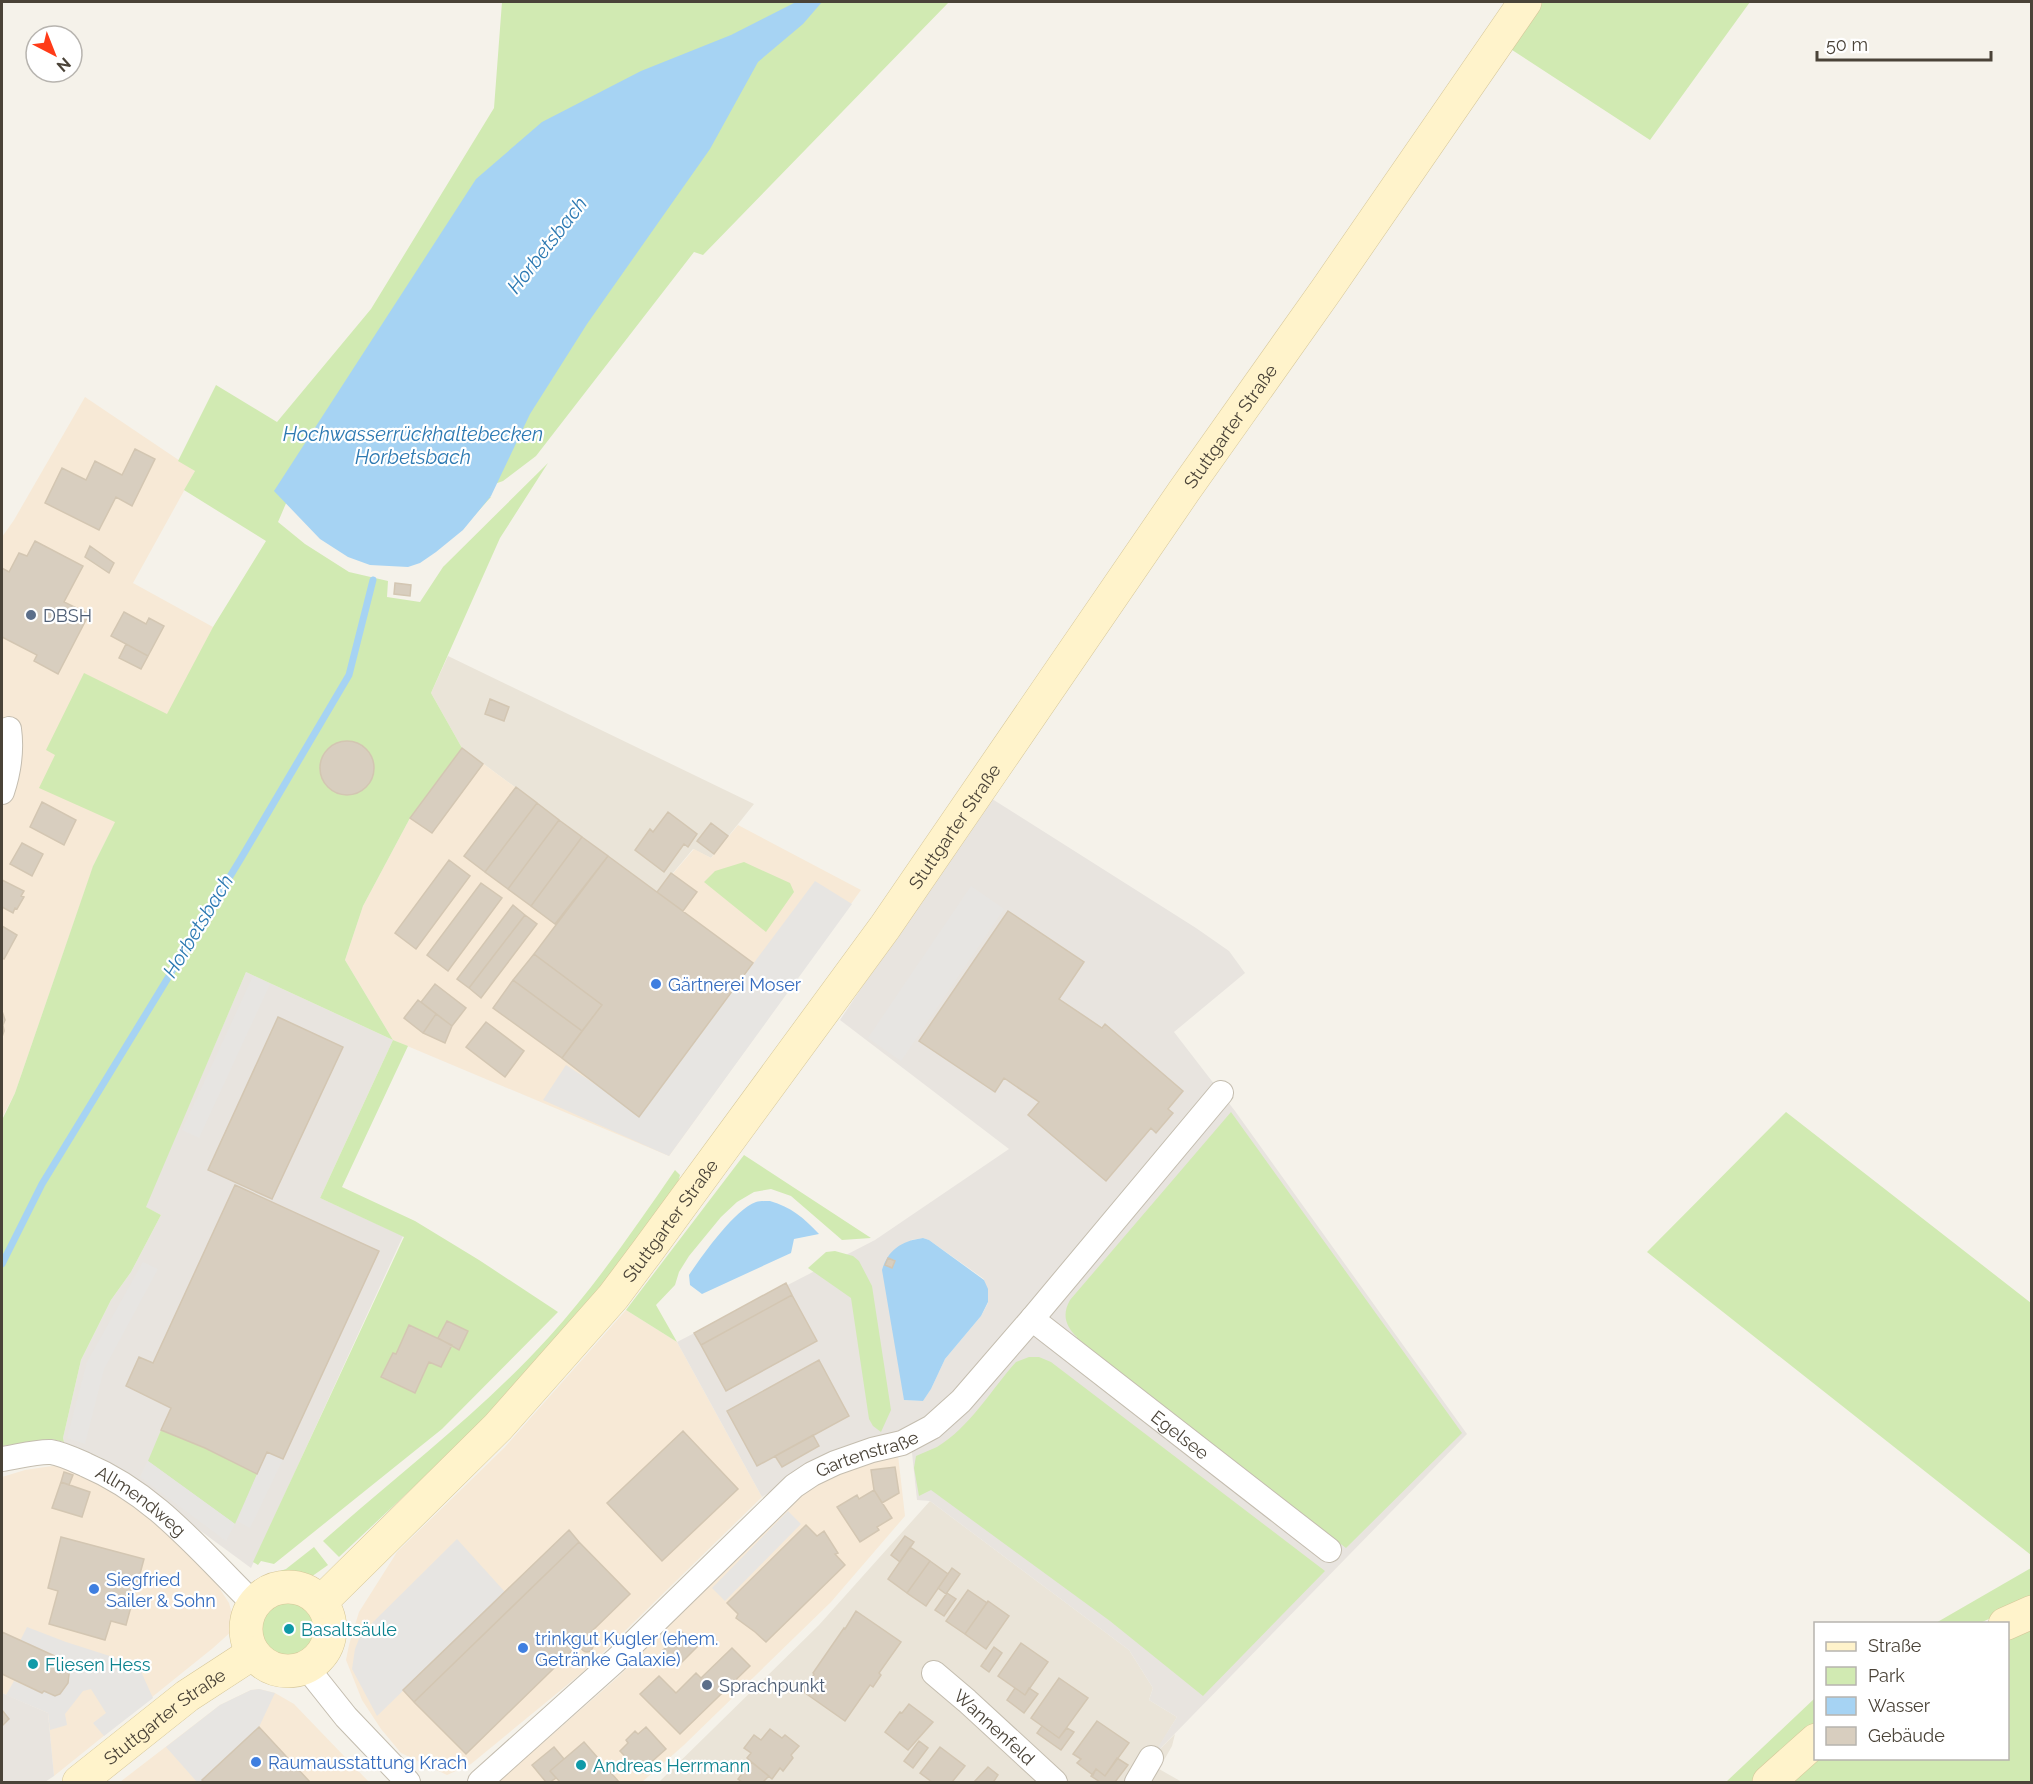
<svg xmlns="http://www.w3.org/2000/svg" width="2033" height="1784" font-family="Raleway,sans-serif">
  <style>
    .residential { fill: #eae4d8 }
    .commercial { fill: #f7e9d6 }
    .industrial { fill: #e8e4df; fill-rule: evenodd }
    .green { fill: #d1eab2 }
    .parking { fill: #e7e5e2 }
    .water { fill: #a6d3f3 }
    .lines { fill: none; stroke-linecap: round; stroke-linejoin: round }
    .stream { stroke: #a6d3f3; stroke-width: 7 }
    .building { fill: #d8cebf; stroke: #d3c6b2; stroke-width: 1.5 }
    .street-casing { stroke: #c4bdaf; stroke-width: 26 }
    .secondary-casing { stroke: #d6c799; stroke-width: 34 }
    .street { stroke: #fff; stroke-width: 24 }
    .secondary { stroke: #fff3cb; stroke-width: 33 }
    .service-dot { fill: #5c6f8a; stroke: #fff; stroke-width: 2 }
    .shop-dot { fill: #3f7fe0; stroke: #fff; stroke-width: 2 }
    .culture-dot { fill: #0f9aa8; stroke: #fff; stroke-width: 2 }
    .labels { text-anchor: middle; dominant-baseline: central; stroke-width: 4.5; stroke-linejoin: round; paint-order: stroke }
    .street-label { font-size: 18px; fill: #4a4338; stroke: #fff }
    .service-label { font-size: 18px; fill: #4e5e75; stroke: #fff; text-anchor: start }
    .shop-label { font-size: 18px; fill: #366cbe; stroke: #fff; text-anchor: start }
    .culture-label { font-size: 18px; fill: #0d838f; stroke: #fff; text-anchor: start }
    .water-label { font-size: 20px; font-style: italic; fill: #2c79b2; stroke: #fff }
  </style>
  <rect width="100%" height="100%" fill="#f5f2ea"/>
  <path class="residential" d="M 448,656 L 754,804 L 711,858 L 693,849 L 657,892 L 462,748 L 431,693 Z
    M 930,1501 L 1129,1650 L 1153,1688 L 1149,1700 L 1177,1717 L 1154,1755 L 1175,1734 L 1172,1746 L 1159,1769 L 1182,1782 L 659,1782 L 819,1625 Z"/>
  <path class="commercial" d="M 85,397 L 195,471 L 133,583 L 213,627 L 94,864 L 15,1093 L 2,1118 L 2,537 L 14,520 Z
    M 462,748 L 657,892 L 694,849 L 711,858 L 738,825 L 861,890 L 669,1156 L 393,1040 L 345,960 L 363,906 L 410,818 Z
    M 626,1310 L 677,1342 L 762,1497 L 583,1672 L 471,1764 L 447,1775 L 401,1753 L 381,1729 L 362,1700 L 346,1660 L 349,1645 L 359,1612 L 397,1552 L 505,1447 Z
    M 898,1455 L 905,1516 L 831,1602 L 684,1745 L 642,1782 L 492,1782 L 538,1747 L 618,1677 L 779,1514 L 798,1497 L 819,1482 L 842,1471 Z
    M 59,1465 L 88,1477 L 114,1493 L 171,1535 L 209,1572 L 229,1603 L 234,1620 L 233,1630 L 213,1648 L 54,1776 L 48,1713 L 2,1693 L 2,1477 L 25,1470 Z
    M 259,1689 L 275,1693 L 294,1704 L 369,1782 L 120,1782 L 220,1705 L 251,1690 Z"/>
  <path class="industrial" d="M 989,797 L 1196,928 L 1229,951 L 1245,973 L 1174,1032 L 1235,1111 L 1467,1434 L 1151,1758 L 1177,1717 L 1149,1700 L 1153,1688 L 1129,1650 L 930,1501 L 917,1500 L 910,1434 L 818,1461 L 762,1497 L 677,1342 L 875,1240 L 1009,1149 L 840,1020 ZM 923,1238 L 929,1240 L 984,1279 L 988,1303 L 981,1316 L 945,1359 L 931,1389 L 923,1401 L 904,1400 L 911,1240 Z
    M 246,972 L 393,1040 L 320,1198 L 403,1236 L 251,1568 L 100,1457 L 64,1442 L 63,1438 L 81,1360 L 111,1300 L 131,1272 L 161,1215 L 145,1207 Z
    M 2,1693 L 48,1713 L 54,1776 L 45,1782 L 2,1782 Z"/>
  <path class="green" d="M 502,2 L 949,2 L 703,255 L 694,252 L 536,456 L 503,481 L 408,515 L 478,496 L 491,497 L 463,528 L 287,501 L 278,522 L 305,544 L 349,572 L 388,581 L 387,597 L 420,602 L 443,567 L 548,463 L 500,538 L 431,693 L 462,748 L 410,818 L 363,906 L 345,960 L 393,1040 L 408,1046 L 342,1187 L 415,1221 L 479,1260 L 558,1312 L 442,1429 L 274,1564 L 261,1561 L 258,1565 L 253,1562 L 404,1237 L 320,1198 L 393,1040 L 246,972 L 146,1207 L 161,1215 L 131,1272 L 111,1300 L 81,1360 L 63,1438 L 64,1442 L 51,1439 L 2,1446 L 2,1120 L 15,1093 L 93,866 L 115,822 L 39,788 L 55,755 L 46,750 L 84,673 L 167,714 L 213,627 L 266,541 L 184,490 L 195,471 L 178,461 L 216,385 L 277,422 L 371,309 L 494,108 Z
    M 1541,2 L 1750,2 L 1650,140 L 1509,48 Z
    M 744,862 L 790,883 L 794,892 L 766,932 L 704,882 L 715,871 Z
    M 1231,1112 L 1462,1433 L 1346,1548 L 1074,1341 L 1077,1337 C 1065,1326 1062,1314 1070,1300 Z
    M 1786,1112 L 2031,1303 L 2031,1555 L 1647,1252 Z
    M 744,1155 L 871,1238 L 842,1240 L 791,1196 L 771,1189 L 754,1192 L 737,1202 L 721,1217 L 689,1256 L 679,1272 L 675,1285 L 656,1305 L 677,1342 L 626,1310 Z
    M 675,1170 L 680,1175 L 677,1186 L 649,1226 L 545,1356 L 452,1451 L 339,1557 L 323,1541 C 399,1474 481,1412 549,1337 C 596,1285 635,1228 675,1170 Z
    M 835,1251 L 853,1256 L 859,1261 L 872,1286 L 891,1410 L 881,1432 L 873,1426 L 869,1419 L 851,1298 L 808,1268 L 826,1252 Z
    M 1029,1357 L 1039,1357 L 1051,1362 L 1325,1571 L 1203,1696 L 1110,1621 L 931,1490 L 919,1496 L 914,1468 L 916,1456 C 923,1453 930,1450 937,1447 C 970,1427 991,1390 1016,1362 Z
    M 161,1430 L 205,1448 L 257,1474 L 235,1524 L 148,1461 Z
    M 314,1547 L 328,1565 L 311,1577 L 294,1575 L 265,1576 L 286,1569 Z
    M 2031,1568 L 2031,1600 L 1980,1623 L 1934,1624 Z
    M260 1630a28 28 0 1 1 56 0a28 28 0 1 1-56 0Z
    M 2031,1626 L 2031,1782 L 1786,1782 L 1816,1758 L 2008,1758 L 2008,1636 Z
    M 1815,1698 L 1815,1724 L 1755,1782 L 1726,1782 Z"/>
  <path class="parking" d="M 815,881 L 852,904 L 669,1156 L 543,1100 L 566,1065 L 641,1114 Z
    M 971,886 L 1004,909 L 901,1061 L 868,1038 Z
    M 253,976 L 270,984 L 199,1138 L 182,1130 Z
    M 143,1262 L 158,1269 L 104,1369 L 85,1444 L 67,1438 L 87,1362 Z
    M 267,1452 L 283,1459 L 250,1528 L 237,1521 Z
    M 148,1461 L 235,1524 L 226,1541 L 140,1477 Z
    M 788,1511 L 801,1524 L 725,1601 L 712,1588 Z
    M 457,1539 L 505,1592 L 377,1716 L 352,1669 L 355,1649 L 361,1634 Z
    M 27,1627 L 66,1642 L 138,1665 L 153,1698 L 104,1736 L 93,1723 L 106,1713 L 91,1689 L 83,1691 L 65,1714 L 67,1725 L 50,1730 L 48,1713 L 6,1695 L 14,1681 L 42,1693 L 44,1691 L 55,1696 L 68,1682 L 69,1666 L 58,1661 L 59,1657 L 20,1641 Z
    M 259,1689 L 275,1693 L 259,1727 L 201,1782 L 197,1782 L 166,1747 L 220,1705 L 251,1690 Z"/>
  <path class="water" d="M 796,2 L 822,2 L 803,24 L 758,62 L 710,149 L 587,324 L 530,414 L 491,496 L 463,530 L 436,552 L 420,563 L 408,567 L 370,565 L 348,557 L 320,539 L 274,491 L 476,179 L 542,122 L 641,71 L 731,35 Z
    M 770,1201 C 791,1207 804,1218 819,1234 L 794,1239 L 791,1253 L 702,1294 L 690,1285 L 689,1275 C 702,1256 734,1210 756,1202 C 760,1201 766,1201 770,1201 Z
    M 923,1238 L 929,1240 L 984,1280 L 988,1289 L 988,1302 L 981,1316 L 945,1359 L 931,1389 L 923,1401 L 904,1400 L 882,1270 C 888,1250 901,1241 923,1238 Z"/>
  <g class="lines">
    <path class="stream" d="M 2,1264 L 42,1184 L 240,860 L 349,675 L 373,580"/>
  </g>
  <path class="building" d="M 135,449 L 155,459 L 132,506 L 116,497 L 99,530 L 45,503 L 62,468 L 86,480 L 95,461 L 122,475 Z
    M 35,541 L 83,566 L 64,602 L 89,614 L 58,674 L 34,661 L 37,655 L 2,637 L 2,568 L 9,572 L 19,553 L 27,556 Z
    M 90,546 L 114,563 L 109,573 L 85,557 Z
    M 395,583 L 411,585 L 410,596 L 394,594 Z
    M 124,612 L 146,624 L 149,618 L 164,626 L 148,656 L 111,636 Z
    M 126,644 L 148,656 L 141,669 L 119,658 Z
    M 490,699 L 509,707 L 504,721 L 485,714 Z
    M320 768a27 27 0 1 1 54 0a27 27 0 1 1-54 0Z
    M 462,748 L 483,764 L 432,833 L 410,818 Z
    M 516,787 L 537,803 L 485,872 L 464,856 Z
    M 42,802 L 76,820 L 64,845 L 30,827 Z
    M 537,803 L 559,820 L 508,889 L 485,872 Z
    M 668,812 L 697,834 L 688,847 L 684,844 L 664,872 L 635,850 L 650,829 L 653,832 Z
    M 559,820 L 582,837 L 531,906 L 508,889 Z
    M 711,823 L 728,836 L 714,854 L 697,841 Z
    M 582,837 L 608,856 L 555,924 L 531,906 Z
    M 22,843 L 43,854 L 32,876 L 10,864 Z
    M 608,856 L 753,963 L 639,1117 L 562,1058 L 602,1005 L 534,954 Z
    M 449,860 L 470,876 L 416,949 L 395,933 Z
    M 671,873 L 697,892 L 683,911 L 657,892 Z
    M 2,880 L 24,891 L 21,896 L 24,897 L 17,909 L 15,908 L 13,913 L 2,907 Z
    M 481,883 L 502,898 L 448,971 L 427,955 Z
    M 513,905 L 525,915 L 469,988 L 457,979 Z
    M 1008,911 L 1084,962 L 1059,999 L 1102,1028 L 1105,1024 L 1183,1091 L 1168,1109 L 1173,1113 L 1156,1133 L 1151,1128 L 1106,1181 L 1028,1115 L 1039,1102 L 1004,1078 L 995,1092 L 919,1041 Z
    M 525,915 L 537,924 L 481,998 L 469,988 Z
    M 2,926 L 17,935 L 4,959 L 2,958 Z
    M 534,954 L 602,1005 L 582,1031 L 513,980 Z
    M 513,980 L 582,1031 L 562,1058 L 493,1008 Z
    M 435,984 L 466,1008 L 452,1026 L 421,1002 Z
    M 418,1000 L 436,1014 L 423,1033 L 404,1018 Z
    M 2,1011 L 5,1020 L 3,1025 L 4,1031 L 2,1037 Z
    M 436,1014 L 452,1026 L 445,1043 L 423,1033 Z
    M 278,1017 L 343,1047 L 272,1199 L 208,1170 Z
    M 486,1022 L 524,1051 L 505,1077 L 466,1047 Z
    M 235,1185 L 379,1251 L 283,1459 L 267,1452 L 257,1474 L 205,1448 L 161,1430 L 171,1408 L 126,1386 L 139,1357 L 153,1363 Z
    M 888,1258 L 895,1261 L 892,1268 L 885,1265 Z
    M 786,1283 L 792,1295 L 701,1345 L 694,1333 Z
    M 792,1295 L 817,1341 L 726,1391 L 701,1345 Z
    M 447,1321 L 468,1331 L 459,1350 L 438,1338 Z
    M 409,1325 L 452,1345 L 441,1367 L 429,1362 L 415,1393 L 381,1377 L 393,1353 L 396,1354 Z
    M 819,1360 L 849,1416 L 757,1466 L 727,1411 Z
    M 683,1431 L 738,1489 L 662,1561 L 607,1503 Z
    M 813,1435 L 819,1446 L 782,1467 L 775,1456 Z
    M 895,1467 L 899,1493 L 882,1503 L 874,1490 L 871,1470 Z
    M 64,1472 L 73,1475 L 69,1485 L 61,1482 Z
    M 61,1482 L 90,1492 L 82,1517 L 52,1508 Z
    M 874,1490 L 892,1518 L 877,1527 L 879,1530 L 860,1542 L 837,1507 L 857,1495 L 859,1499 Z
    M 806,1525 L 817,1536 L 824,1531 L 838,1553 L 835,1554 L 845,1565 L 766,1642 L 755,1632 L 736,1618 L 738,1614 L 727,1603 Z
    M 569,1530 L 579,1542 L 414,1702 L 403,1690 Z
    M 905,1536 L 914,1542 L 900,1562 L 891,1555 Z
    M 61,1537 L 144,1559 L 126,1625 L 111,1621 L 105,1640 L 49,1624 L 58,1591 L 48,1588 Z
    M 579,1542 L 630,1594 L 466,1754 L 414,1702 Z
    M 910,1547 L 930,1561 L 907,1593 L 888,1579 Z
    M 930,1561 L 948,1574 L 926,1606 L 907,1593 Z
    M 952,1568 L 960,1574 L 946,1594 L 938,1588 Z
    M 968,1590 L 987,1603 L 965,1634 L 946,1621 Z
    M 947,1593 L 956,1599 L 944,1616 L 935,1610 Z
    M 988,1601 L 1009,1616 L 986,1649 L 965,1634 Z
    M 856,1611 L 901,1642 L 879,1673 L 881,1675 L 873,1687 L 870,1685 L 845,1721 L 801,1690 L 806,1682 L 808,1683 L 814,1674 L 813,1673 L 844,1628 L 845,1629 Z
    M 2,1632 L 59,1658 L 58,1661 L 70,1666 L 68,1683 L 60,1694 L 55,1696 L 44,1691 L 42,1693 L 2,1674 Z
    M 682,1632 L 697,1647 L 677,1667 L 662,1651 Z
    M581 1646a6 6 0 1 1 12 0a6 6 0 1 1-12 0Z
    M 1021,1643 L 1048,1662 L 1025,1695 L 998,1676 Z
    M 994,1647 L 1002,1653 L 989,1672 L 981,1666 Z
    M 732,1648 L 750,1666 L 680,1734 L 640,1694 L 659,1676 L 676,1693 L 696,1673 L 701,1678 Z
    M 1059,1678 L 1088,1698 L 1059,1738 L 1031,1718 Z
    M 1015,1688 L 1025,1695 L 1029,1688 L 1038,1694 L 1024,1713 L 1007,1700 Z
    M 909,1704 L 933,1722 L 908,1750 L 885,1732 L 900,1712 L 902,1713 Z
    M 2,1710 L 9,1719 L 2,1726 Z
    M 1097,1721 L 1129,1743 L 1105,1776 L 1096,1769 L 1093,1775 L 1077,1763 L 1081,1759 L 1073,1754 Z
    M 1042,1726 L 1059,1738 L 1067,1728 L 1074,1732 L 1061,1750 L 1037,1733 Z
    M 259,1727 L 310,1782 L 204,1782 L 202,1780 Z
    M 646,1727 L 666,1749 L 640,1772 L 620,1751 L 628,1743 L 626,1740 L 635,1731 L 638,1734 Z
    M 770,1729 L 782,1738 L 785,1735 L 799,1746 L 791,1755 L 793,1758 L 783,1771 L 780,1768 L 772,1779 L 747,1758 L 751,1753 L 744,1748 L 754,1735 L 761,1740 Z
    M 919,1741 L 928,1748 L 913,1768 L 904,1761 Z
    M 584,1742 L 619,1782 L 560,1782 L 550,1771 Z
    M 554,1747 L 564,1759 L 550,1771 L 556,1778 L 550,1782 L 546,1782 L 532,1765 Z
    M 940,1747 L 965,1766 L 952,1782 L 932,1782 L 920,1773 Z
    M 1117,1758 L 1128,1765 L 1115,1782 L 1100,1782 L 1091,1776 L 1096,1769 L 1105,1776 Z
    M 751,1762 L 769,1776 L 763,1782 L 742,1782 L 738,1779 Z
    M 988,1767 L 998,1775 L 994,1781 L 996,1782 L 974,1782 Z"/>
  <g class="lines">
    <g class="street-casing">
      <g id="street">
        <path d="M 2,792 C 9,771 12,750 9,729"/>
        <path id="s1" d="M 1032,1319 L 1329,1550"/>
        <path id="s2" d="M 2,1459 C 16,1457 38,1451 51,1452 C 63,1454 75,1460 86,1465 C 152,1493 195,1545 244,1594 L 255,1603"/>
        <path d="M 307,1668 L 346,1717 L 408,1782"/>
        <path id="s3" d="M 934,1673 L 967,1701 L 1055,1782"/>
        <path id="s4" d="M 480,1782 L 616,1660 L 794,1486 L 812,1474 L 835,1463 L 872,1450 L 902,1443 L 932,1427 L 961,1401 L 1032,1319 L 1221,1093"/>
        <path d="M 1137,1782 L 1151,1758"/>
      </g>
    </g>
    <g class="secondary-casing">
      <g id="secondary">
        <circle cx="288" cy="1629" r="42"/>
        <path id="s5" d="M 321,1602 L 498,1427 L 613,1297 L 646,1253 L 885,927 L 1184,491 L 1327,289 L 1525,2"/>
        <path d="M 2005,1624 L 2032,1612"/>
        <path id="s6" d="M 79,1782 L 187,1696 L 253,1653"/>
        <path d="M 1769,1782 L 1816,1740"/>
      </g>
    </g>
    <use href="#street" class="street"/>
    <use href="#secondary" class="secondary"/>
  </g>
  <g class="service-dot">
    <circle cx="31" cy="615" r="6"/>
    <circle cx="707" cy="1685" r="6"/>
  </g>
  <g class="shop-dot">
    <circle cx="656" cy="984" r="6"/>
    <circle cx="94" cy="1589" r="6"/>
    <circle cx="523" cy="1648" r="6"/>
    <circle cx="256" cy="1762" r="6"/>
  </g>
  <g class="culture-dot">
    <circle cx="289" cy="1629" r="6"/>
    <circle cx="33" cy="1664" r="6"/>
    <circle cx="581" cy="1765" r="6"/>
  </g>
  <g class="labels">
    <g class="street-label">
      <text stroke="none"><textPath href="#s5" startOffset="1490">Stuttgarter Straße</textPath></text>
      <text stroke="none"><textPath href="#s5" startOffset="1004">Stuttgarter Straße</textPath></text>
      <text stroke="none"><textPath href="#s5" startOffset="518">Stuttgarter Straße</textPath></text>
      <text stroke="none"><textPath href="#s1" startOffset="188">Egelsee</textPath></text>
      <text stroke="none"><textPath href="#s4" startOffset="512">Gartenstraße</textPath></text>
      <text stroke="none"><textPath href="#s2" startOffset="153">Allmendweg</textPath></text>
      <text stroke="none"><textPath href="#s6" startOffset="108">Stuttgarter Straße</textPath></text>
      <text stroke="none"><textPath href="#s3" startOffset="81">Wannenfeld</textPath></text>
    </g>
    <g class="service-label">
      <text x="43" y="615">DBSH</text>
      <text x="719" y="1685">Sprachpunkt</text>
    </g>
    <g class="shop-label">
      <text x="668" y="984">Gärtnerei Moser</text>
      <text x="106" y="1579">Siegfried<tspan x="106" dy="21">Sailer &amp; Sohn</tspan></text>
      <text x="535" y="1638">trinkgut Kugler (ehem.<tspan x="535" dy="21">Getränke Galaxie)</tspan></text>
      <text x="268" y="1762">Raumausstattung Krach</text>
    </g>
    <g class="culture-label">
      <text x="301" y="1629">Basaltsäule</text>
      <text x="45" y="1664">Fliesen Hess</text>
      <text x="593" y="1765">Andreas Herrmann</text>
    </g>
    <g class="water-label">
      <text transform="translate(547 245) rotate(-52)">Horbetsbach</text>
      <text x="413" y="434">Hochwasserrückhaltebecken<tspan x="413" dy="23">Horbetsbach</tspan></text>
      <text transform="translate(198 926) rotate(-59)">Horbetsbach</text>
    </g>
  </g>
  <rect width="2033" height="1784" fill="none" stroke="#4a4338" stroke-width="6"/>
  <rect x="1814" y="1622" width="195" height="138" fill="#ffffff" stroke="#b7b4af" stroke-width="1.5"/>
  <rect x="1826" y="1642" width="30" height="9" fill="#fff3cb" stroke="#b7b4af" stroke-width="1.5"/>
  <text x="1868" y="1652" font-size="18" fill="#4a4338">Straße</text>
  <rect x="1826" y="1667" width="30" height="18" fill="#d1eab2" stroke="#b7b4af" stroke-width="1.5"/>
  <text x="1868" y="1682" font-size="18" fill="#4a4338">Park</text>
  <rect x="1826" y="1697" width="30" height="18" fill="#a6d3f3" stroke="#b7b4af" stroke-width="1.5"/>
  <text x="1868" y="1712" font-size="18" fill="#4a4338">Wasser</text>
  <rect x="1826" y="1727" width="30" height="18" fill="#d8cebf" stroke="#b7b4af" stroke-width="1.5"/>
  <text x="1868" y="1742" font-size="18" fill="#4a4338">Gebäude</text>
  <g transform="translate(54 54) rotate(138)"><circle r="28" fill="#ffffff" stroke="#b7b4af" stroke-width="1.5"/>
  <path d="M0-4.5L10 22L0 15L-10 22Z" fill="#ff3b18"/>
  <text y="-9" font-size="16" font-weight="bold" text-anchor="middle" fill="#4a4338">N</text>
  </g>
  <path d="M1817 51v9h174v-9" fill="none" stroke="#4a4338" stroke-width="3"/>
  <text x="1826" y="51" font-size="18" fill="#4a4338" stroke="#ffffff" stroke-width="4.5" paint-order="stroke">50 m</text>
</svg>
